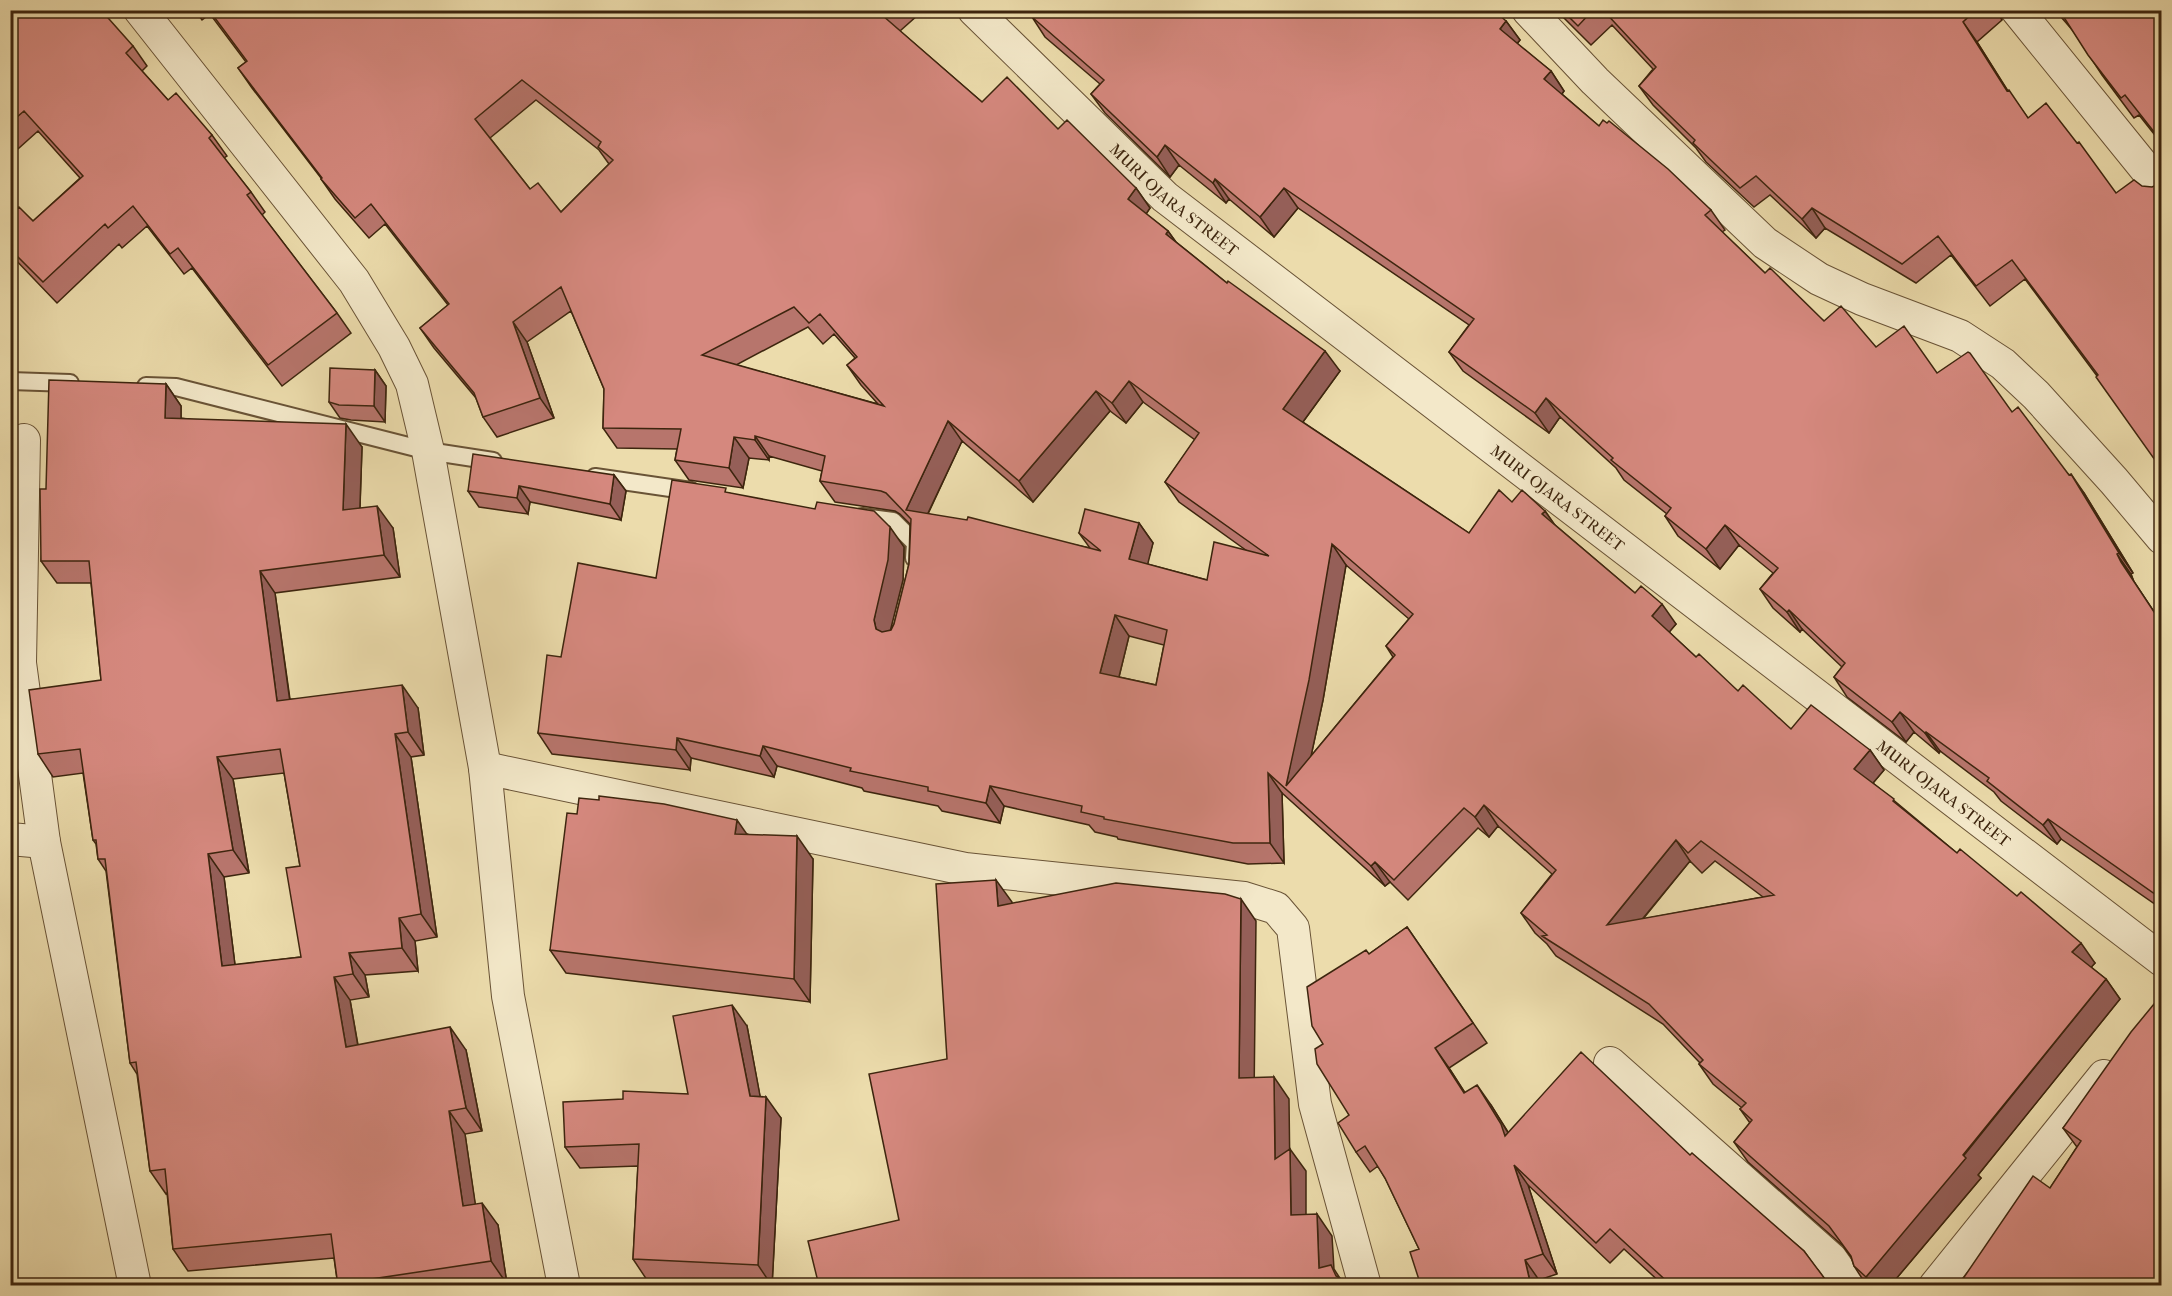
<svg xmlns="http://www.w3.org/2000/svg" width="2172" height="1296" font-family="'IM FELL French Canon',serif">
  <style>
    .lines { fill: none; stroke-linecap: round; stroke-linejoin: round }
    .lane-casing { stroke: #695336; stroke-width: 20 }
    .street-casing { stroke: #695336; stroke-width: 34 }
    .lane { stroke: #f3e8c9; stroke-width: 16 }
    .street { stroke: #f3e8c9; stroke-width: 32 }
    .wall { fill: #b7756c; stroke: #3d250e; stroke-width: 1.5; fill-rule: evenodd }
    .shaded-wall { fill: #955f58; stroke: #3d250e; stroke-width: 1.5 }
    .building { fill: #d5887e; stroke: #3d250e; stroke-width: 1.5; fill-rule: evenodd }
    .labels { text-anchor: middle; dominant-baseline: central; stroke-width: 4.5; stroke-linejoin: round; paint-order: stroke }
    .street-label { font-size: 16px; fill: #3d250e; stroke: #f3e8c9 }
  </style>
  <rect width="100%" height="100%" fill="#ecdcac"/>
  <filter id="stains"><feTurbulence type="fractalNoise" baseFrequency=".00333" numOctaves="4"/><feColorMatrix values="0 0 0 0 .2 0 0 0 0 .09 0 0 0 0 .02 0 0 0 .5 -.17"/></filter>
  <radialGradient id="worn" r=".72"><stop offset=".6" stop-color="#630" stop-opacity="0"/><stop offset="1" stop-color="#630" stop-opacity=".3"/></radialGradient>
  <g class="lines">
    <g class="lane-casing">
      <path id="lane" d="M 10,381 L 70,383
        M 146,386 L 176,387 L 428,451 L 493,461
        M 595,477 L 691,491
        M 862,517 L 893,521 L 915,543 L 914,558"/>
    </g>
    <g class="street-casing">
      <g id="street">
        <path d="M 140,10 L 354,281 L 394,347 L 412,384 L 428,451 L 485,768 L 508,996 L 564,1286"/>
        <path id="s1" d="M 974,10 L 1165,197 L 2162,960"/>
        <path d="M 1528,10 L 1595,81 L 1765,243 L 1819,279 L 1862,299 L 1960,336 L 2003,364 L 2036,395 L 2114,481 L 2162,538"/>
        <path d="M 2017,10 L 2162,189"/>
        <path d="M 24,440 L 20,663 L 44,842 L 135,1286"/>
        <path d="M 485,768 L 965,869 L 1244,898 L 1276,908 L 1293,928 L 1315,1104 L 1365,1286"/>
        <path d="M 10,839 L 44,842"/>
        <path d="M 1610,1063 L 1831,1259 L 1850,1286"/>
        <path d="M 1935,1286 L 2104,1076"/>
      </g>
    </g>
    <use href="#lane" class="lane"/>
    <use href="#street" class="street"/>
  </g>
  <path class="wall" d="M 10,10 L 133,46 L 147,66 L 142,71 L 168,100 L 212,135 L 227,156 L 224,158 L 251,192 L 265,212 L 262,215 L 337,313 L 351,333 L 282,386 L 192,268 L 184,274 L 147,226 L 122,248 L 119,244 L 57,303 L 10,254 L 10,200 L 33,221 L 80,178 L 38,131 L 10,156 Z
    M 195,10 L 917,10 L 919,14 L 900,31 L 982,102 L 1058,129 L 1136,188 L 1150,208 L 1146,214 L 1168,231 L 1176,242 L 1227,283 L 1340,371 L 1303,422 L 1469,533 L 1512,502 L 1545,511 L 1554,524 L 1635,593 L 1676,624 L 1669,632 L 1696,657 L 1738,691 L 1791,729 L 1870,750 L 1884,770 L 1873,783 L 1957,853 L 2095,963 L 2091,967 L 2106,979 L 2120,999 L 1978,1175 L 1981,1178 L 1890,1286 L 1867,1286 L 1854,1266 L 1851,1257 L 1843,1246 L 1748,1162 L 1734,1142 L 1750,1123 L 1740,1109 L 1742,1108 L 1713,1084 L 1699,1064 L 1700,1063 L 1663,1024 L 1556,956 L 1547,944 L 1535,933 L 1521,913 L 1552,874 L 1498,826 L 1489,837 L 1478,828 L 1408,900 L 1390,882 L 1385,886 L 1282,793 L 1284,863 L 1248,864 L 1118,839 L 1117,837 L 1095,832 L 1089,825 L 1004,806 L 1000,823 L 942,811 L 938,806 L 864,791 L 862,788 L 777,766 L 774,777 L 691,758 L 690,770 L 552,754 L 538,733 L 561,657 L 656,578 L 729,493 L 904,547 L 903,580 L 890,630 L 894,624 L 909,564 L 910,524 L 900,514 L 895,511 L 835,502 L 820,481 L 822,471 L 769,456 L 769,460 L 749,458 L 743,488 L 689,480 L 675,460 L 677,449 L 617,448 L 603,428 L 604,389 L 571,311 L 527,342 L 554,418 L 497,437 L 483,417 L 476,398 L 434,348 L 420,328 L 448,305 L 385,224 L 369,238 L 335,199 L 321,179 L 321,178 L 252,88 L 238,68 L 246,62 L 210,14 L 202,20 ZM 536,100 L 599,150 L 609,164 L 561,212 L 530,189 L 490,138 ZM 808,327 L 823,344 L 834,334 L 855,358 L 847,365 L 861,385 L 878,404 L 736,365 ZM 1143,402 L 1195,440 L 1165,482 L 1179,502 L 1247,551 L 1207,580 L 1147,564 L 1153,543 L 1139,523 L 1079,533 L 1090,548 L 928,514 L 962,441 L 1033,502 L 1110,411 L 1126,423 ZM 1346,565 L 1409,619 L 1386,646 L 1393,657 L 1311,756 L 1323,700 ZM 1129,636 L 1164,645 L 1156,685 L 1119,677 ZM 1690,861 L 1702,873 L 1715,861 L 1763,897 L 1643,919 Z
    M 1556,10 L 1999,10 L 2002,20 L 1977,42 L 2008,91 L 2028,118 L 2116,193 L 2097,376 L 2025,279 L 1990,306 L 1951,255 L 1916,283 L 1825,228 L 1816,238 L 1770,195 L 1754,207 L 1706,162 L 1696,148 L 1653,105 L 1639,86 L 1653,69 L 1612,25 L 1591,45 Z
    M 2055,10 L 2162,10 L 2162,144 L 2139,115 L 2134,118 L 2102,75 L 2074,32 Z
    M 1032,17 L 1506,21 L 1520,40 L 1517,44 L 1551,71 L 1564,91 L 1562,94 L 1599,126 L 1711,210 L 1725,230 L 1722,232 L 1765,273 L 1824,321 L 1876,347 L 1937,373 L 2012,412 L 2069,475 L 2084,493 L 2133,573 L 2131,574 L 2134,582 L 2158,618 L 2162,615 L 2162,909 L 2061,839 L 2057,844 L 2001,801 L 1994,792 L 1940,751 L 1939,753 L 1914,732 L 1906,742 L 1847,697 L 1834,677 L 1842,667 L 1802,629 L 1800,632 L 1773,608 L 1760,589 L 1773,573 L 1739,545 L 1720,569 L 1678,536 L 1665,516 L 1667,514 L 1624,480 L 1616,468 L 1560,417 L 1549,433 L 1463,371 L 1449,352 L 1469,325 L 1298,208 L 1274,237 L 1229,199 L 1226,203 L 1179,165 L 1170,177 L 1105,113 L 1091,94 L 1100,84 L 1045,37 Z
    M 375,370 L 386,386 L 385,422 L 351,420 L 340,418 L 329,402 Z
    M 166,384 L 181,406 L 181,418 L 362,447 L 360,508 L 393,528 L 400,577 L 275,593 L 290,699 L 418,708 L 424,755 L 411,757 L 437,937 L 415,941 L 418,971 L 365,975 L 369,997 L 350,1000 L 358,1045 L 466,1050 L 482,1131 L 465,1134 L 475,1204 L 498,1225 L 507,1284 L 496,1286 L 338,1286 L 334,1258 L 188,1271 L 173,1249 L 167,1193 L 166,1194 L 150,1171 L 137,1074 L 130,1063 L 106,871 L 98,859 L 96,844 L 93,840 L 83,773 L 53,777 L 38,754 L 101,680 L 91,583 L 57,583 L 41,561 L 46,489 ZM 284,773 L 300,866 L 301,957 L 235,965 L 224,877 L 249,873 L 233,779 Z
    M 614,475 L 626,491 L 621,520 L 530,502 L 528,514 L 479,507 L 468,491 Z
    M 747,834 L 813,859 L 810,1002 L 566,973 L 550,950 Z
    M 1407,927 L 1487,1043 L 1449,1068 L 1465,1093 L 1491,1105 L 1508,1132 L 1690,1155 L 1804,1251 L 1829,1286 L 1664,1286 L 1624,1249 L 1610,1263 L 1528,1185 L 1557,1274 L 1539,1280 L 1540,1286 L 1421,1286 L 1419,1249 L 1385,1178 L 1378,1166 L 1370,1172 L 1356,1152 L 1349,1115 L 1323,1044 L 1369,954 Z
    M 2162,1009 L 2162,1286 L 2050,1188 L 2077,1147 L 2063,1128 Z
    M 747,1026 L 760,1097 L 781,1118 L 772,1286 L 647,1280 L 633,1259 L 638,1166 L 580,1168 L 565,1147 L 623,1099 L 688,1094 Z"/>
  <path class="shaded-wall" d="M 1996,10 L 1999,10 L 2002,20 Z
    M 1506,21 L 1520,40 L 1513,48 L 1500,29 Z
    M 1963,22 L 1977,42 L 2020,111 L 2007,91 Z
    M 1551,71 L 1564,91 L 1558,99 L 1544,79 Z
    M 1165,145 L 1179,165 L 1170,177 L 1157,157 Z
    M 1215,179 L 1229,199 L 1226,203 L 1213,183 Z
    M 1136,188 L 1150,208 L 1142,220 L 1128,199 Z
    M 1284,188 L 1298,208 L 1274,237 L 1260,217 Z
    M 1812,208 L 1825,228 L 1816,238 L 1802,219 Z
    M 1168,231 L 1182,251 L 1166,234 Z
    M 513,322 L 527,342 L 554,418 L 540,398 Z
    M 1325,351 L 1340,371 L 1297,430 L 1283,409 Z
    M 375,370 L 386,386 L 385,422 L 374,406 Z
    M 1129,381 L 1143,402 L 1126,423 L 1112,403 Z
    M 166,384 L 181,406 L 181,440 L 165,418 Z
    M 1096,391 L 1110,411 L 1033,502 L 1019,481 Z
    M 1546,398 L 1560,417 L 1549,433 L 1535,413 Z
    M 948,421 L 962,441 L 920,530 L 906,510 Z
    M 346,424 L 362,447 L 359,533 L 343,510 Z
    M 755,436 L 769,456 L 769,460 L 755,440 Z
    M 734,437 L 749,458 L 743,488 L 729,468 Z
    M 2071,474 L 2084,493 L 2133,573 L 2119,553 Z
    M 614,475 L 626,491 L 621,520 L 610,504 Z
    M 519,486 L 530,502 L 528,514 L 517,498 Z
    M 377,506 L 393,528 L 400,577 L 384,555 Z
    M 1545,511 L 1559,531 L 1542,514 Z
    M 1139,523 L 1153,543 L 1144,579 L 1129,559 Z
    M 1725,525 L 1739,545 L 1720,569 L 1706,549 Z
    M 890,527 L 904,547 L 903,580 L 888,640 L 876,629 L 874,620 Z
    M 1332,544 L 1346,565 L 1323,700 L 1301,803 L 1286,786 Z
    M 2117,554 L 2131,574 L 2134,582 L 2162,624 L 2121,562 Z
    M 260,571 L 275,593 L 293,724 L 277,701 Z
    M 1662,604 L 1676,624 L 1666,636 L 1652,616 Z
    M 1789,610 L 1802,629 L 1800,632 L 1787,612 Z
    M 1115,615 L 1129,636 L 1115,693 L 1100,673 Z
    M 402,685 L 418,708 L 424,755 L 408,732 Z
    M 1900,712 L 1914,732 L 1906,742 L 1892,722 Z
    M 1926,732 L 1940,751 L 1939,753 L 1925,733 Z
    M 395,734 L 411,757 L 437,937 L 421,914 Z
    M 677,738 L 691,758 L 690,770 L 676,750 Z
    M 763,746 L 777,766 L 774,777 L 760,756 Z
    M 1870,750 L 1884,770 L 1868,789 L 1854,769 Z
    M 217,757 L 233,779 L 249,873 L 233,850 Z
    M 1268,773 L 1282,793 L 1284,863 L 1270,843 Z
    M 990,786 L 1004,806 L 1000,823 L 986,803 Z
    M 1484,805 L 1498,826 L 1489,837 L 1475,817 Z
    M 2048,819 L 2061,839 L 2057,844 L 2043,825 Z
    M 737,820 L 753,843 L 735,834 Z
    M 797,836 L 813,859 L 810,1002 L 794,979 Z
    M 1676,840 L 1690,861 L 1621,945 L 1607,925 Z
    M 208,854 L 224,877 L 238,989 L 222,966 Z
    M 1375,862 L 1390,882 L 1385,886 L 1371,866 Z
    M 996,880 L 1012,902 L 1013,928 L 998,906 Z
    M 1241,899 L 1256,921 L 1254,1100 L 1239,1078 Z
    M 399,918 L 415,941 L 418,971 L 402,948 Z
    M 2081,943 L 2095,963 L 2086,973 L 2072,952 Z
    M 349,953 L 365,975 L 369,997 L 353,974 Z
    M 334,977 L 350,1000 L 362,1070 L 346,1047 Z
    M 2106,979 L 2120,999 L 1978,1175 L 1981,1178 L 1890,1286 L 1873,1286 L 1866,1277 Z
    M 732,1005 L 747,1026 L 764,1117 L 750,1096 Z
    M 450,1027 L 466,1050 L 482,1131 L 466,1108 Z
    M 1435,1048 L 1449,1068 L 1478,1113 L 1464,1093 Z
    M 1274,1077 L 1289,1099 L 1290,1181 L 1275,1159 Z
    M 1477,1085 L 1491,1105 L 1515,1144 L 1505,1136 Z
    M 766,1097 L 781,1118 L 772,1286 L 758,1265 Z
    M 449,1111 L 465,1134 L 479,1229 L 463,1206 Z
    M 1290,1149 L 1306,1171 L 1306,1237 L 1291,1215 Z
    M 1514,1165 L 1528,1185 L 1557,1274 L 1543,1254 Z
    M 482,1203 L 498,1225 L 507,1284 L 491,1261 Z
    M 1317,1214 L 1332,1236 L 1334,1269 L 1343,1283 L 1343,1280 L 1347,1286 L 1343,1286 L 1319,1268 Z
    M 1525,1260 L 1539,1280 L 1540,1286 L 1531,1286 Z"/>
  <path class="building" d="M 10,10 L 101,10 L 133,46 L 126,53 L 168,100 L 176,93 L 212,135 L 209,138 L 251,192 L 247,195 L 337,313 L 268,365 L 178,248 L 170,254 L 133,206 L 108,228 L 105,224 L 43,282 L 10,249 L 10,200 L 18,208 L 19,207 L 33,221 L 83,176 L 24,111 L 10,123 Z
    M 209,10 L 887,10 L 882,15 L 982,102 L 1007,77 L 1058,129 L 1067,120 L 1136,188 L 1128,199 L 1168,231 L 1166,234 L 1227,283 L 1228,281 L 1325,351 L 1283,409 L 1469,533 L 1499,490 L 1512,502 L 1522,490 L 1545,511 L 1542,514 L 1635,593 L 1641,586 L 1662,604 L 1652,616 L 1696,657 L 1699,654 L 1738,691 L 1743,685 L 1791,729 L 1811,705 L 1870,750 L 1854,769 L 1894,799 L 1893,801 L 1957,853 L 1960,849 L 2017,896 L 2021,892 L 2081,943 L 2072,952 L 2106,979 L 1963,1155 L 1966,1158 L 1866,1277 L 1854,1266 L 1851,1256 L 1829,1226 L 1734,1142 L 1752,1120 L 1740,1109 L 1746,1103 L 1699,1064 L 1703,1060 L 1649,1004 L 1542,936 L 1547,935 L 1521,913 L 1556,870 L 1484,805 L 1475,817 L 1464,808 L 1394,880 L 1375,862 L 1371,866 L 1268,773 L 1270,843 L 1233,843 L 1104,819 L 1104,817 L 1081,812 L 1082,806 L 990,786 L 986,803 L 928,791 L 928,787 L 850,771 L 851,768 L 763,746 L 760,756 L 677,738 L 676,750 L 538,733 L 547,655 L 561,657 L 578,563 L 656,578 L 672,480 L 726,488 L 725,492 L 815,509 L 817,502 L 874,511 L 890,527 L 888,560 L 874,620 L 876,629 L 882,632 L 891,630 L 894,624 L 909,564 L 911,519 L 886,493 L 881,491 L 820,481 L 825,456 L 755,436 L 755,440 L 734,437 L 729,468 L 675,460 L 681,429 L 603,428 L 604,389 L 561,287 L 513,322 L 540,398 L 483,417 L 474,393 L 420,328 L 449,304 L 371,204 L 355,218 L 321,179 L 322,178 L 238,68 L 247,61 ZM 522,80 L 601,142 L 598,147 L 613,160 L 561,212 L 538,183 L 530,189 L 475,119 ZM 794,307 L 809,323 L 820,314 L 857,357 L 847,365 L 884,406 L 702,355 ZM 1129,381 L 1199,433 L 1165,482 L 1269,556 L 1214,542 L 1207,580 L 1129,559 L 1139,523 L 1085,509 L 1079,533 L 1101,551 L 968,517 L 967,520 L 906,510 L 948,421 L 1019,481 L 1096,391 L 1112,403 ZM 1332,544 L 1413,614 L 1386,646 L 1395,655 L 1286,786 L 1309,680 ZM 1115,615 L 1167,630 L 1156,685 L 1100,673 ZM 1676,840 L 1688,853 L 1701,841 L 1774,895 L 1607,925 Z
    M 1038,10 L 1494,10 L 1506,21 L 1500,29 L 1551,71 L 1544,79 L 1599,126 L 1603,120 L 1607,123 L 1609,121 L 1668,169 L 1711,210 L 1705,215 L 1765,273 L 1770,268 L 1824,321 L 1841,306 L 1876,347 L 1904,326 L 1937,373 L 1968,352 L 1970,353 L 2012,412 L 2018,407 L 2069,475 L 2071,474 L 2119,553 L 2117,554 L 2121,562 L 2158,618 L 2162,615 L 2162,899 L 2048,819 L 2043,825 L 1987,781 L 1989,778 L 1926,732 L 1925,733 L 1900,712 L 1892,722 L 1834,677 L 1845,663 L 1789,610 L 1787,612 L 1760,589 L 1778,568 L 1725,525 L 1706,549 L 1665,516 L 1671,508 L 1611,460 L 1613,458 L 1546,398 L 1535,413 L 1449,352 L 1474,319 L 1284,188 L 1260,217 L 1215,179 L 1213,183 L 1165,145 L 1157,157 L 1091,94 L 1104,80 L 1032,17 Z
    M 1562,10 L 1593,10 L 1578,26 Z
    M 1603,10 L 1976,10 L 1963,22 L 2007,91 L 2009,90 L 2028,118 L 2046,103 L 2077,143 L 2079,142 L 2116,193 L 2134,180 L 2142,186 L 2152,187 L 2159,184 L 2162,180 L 2162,470 L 2096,377 L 2098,375 L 2012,260 L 1976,286 L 1938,236 L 1902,264 L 1812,208 L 1802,219 L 1756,176 L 1740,188 L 1693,143 L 1695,140 L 1639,86 L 1656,67 Z
    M 2058,10 L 2162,10 L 2162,142 L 2125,95 L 2121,98 L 2088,55 L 2065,19 Z
    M 330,368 L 375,370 L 374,406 L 339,405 L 329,402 Z
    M 49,380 L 166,384 L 165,418 L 346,424 L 343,510 L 377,506 L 384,555 L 260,571 L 277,701 L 402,685 L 408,732 L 395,734 L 421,914 L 399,918 L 402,948 L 349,953 L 353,974 L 334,977 L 346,1047 L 450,1027 L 466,1108 L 449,1111 L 463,1206 L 482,1203 L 491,1261 L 372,1279 L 373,1286 L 338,1286 L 331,1234 L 173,1249 L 165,1169 L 150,1171 L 136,1062 L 130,1063 L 105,859 L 98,859 L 96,840 L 93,840 L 80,749 L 38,754 L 29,690 L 101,680 L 89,561 L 41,561 L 40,489 L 46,489 ZM 280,749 L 300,866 L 286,868 L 301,957 L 222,966 L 208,854 L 233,850 L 217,757 Z
    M 473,454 L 614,475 L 610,504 L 519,486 L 517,498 L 468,491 Z
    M 599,796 L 664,804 L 737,820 L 735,834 L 797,836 L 794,979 L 550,950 L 567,813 L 577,814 L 579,798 L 599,800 Z
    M 996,880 L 998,906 L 1116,883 L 1225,894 L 1241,899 L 1239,1078 L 1274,1077 L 1275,1159 L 1290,1149 L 1291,1215 L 1317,1214 L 1319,1268 L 1331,1265 L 1336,1276 L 1343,1280 L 1344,1286 L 819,1286 L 808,1241 L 899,1220 L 869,1074 L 947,1059 L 936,884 Z
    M 1407,927 L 1473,1023 L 1435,1048 L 1464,1093 L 1477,1085 L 1501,1124 L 1505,1136 L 1581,1052 L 1690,1155 L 1692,1153 L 1804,1251 L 1825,1279 L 1818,1286 L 1672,1286 L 1610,1229 L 1596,1243 L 1514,1165 L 1543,1254 L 1525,1260 L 1531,1286 L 1421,1286 L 1410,1252 L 1419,1249 L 1385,1178 L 1365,1146 L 1356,1152 L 1338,1123 L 1349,1115 L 1317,1064 L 1315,1049 L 1323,1044 L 1312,1026 L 1307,987 L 1366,950 L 1369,954 Z
    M 2154,1004 L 2162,1009 L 2162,1286 L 1958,1286 L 2033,1176 L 2050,1188 L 2081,1141 L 2063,1128 L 2131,1032 Z
    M 732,1005 L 750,1096 L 766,1097 L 758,1265 L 633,1259 L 639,1144 L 565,1147 L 563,1102 L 623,1099 L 623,1091 L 688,1094 L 673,1016 Z"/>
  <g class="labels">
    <g class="street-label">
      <text stroke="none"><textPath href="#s1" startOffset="276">MURI OJARA STREET</textPath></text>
      <text stroke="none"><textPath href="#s1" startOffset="762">MURI OJARA STREET</textPath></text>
      <text stroke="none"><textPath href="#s1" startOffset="1248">MURI OJARA STREET</textPath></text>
    </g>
  </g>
  <rect width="2172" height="1296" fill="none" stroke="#ecdcac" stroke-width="36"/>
  <rect x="12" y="12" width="2148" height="1272" fill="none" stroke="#3d250e" stroke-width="3"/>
  <rect x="18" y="18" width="2136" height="1260" fill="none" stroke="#3d250e" stroke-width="1.5"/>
  <rect width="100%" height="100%" filter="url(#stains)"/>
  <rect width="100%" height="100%" fill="url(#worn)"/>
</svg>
